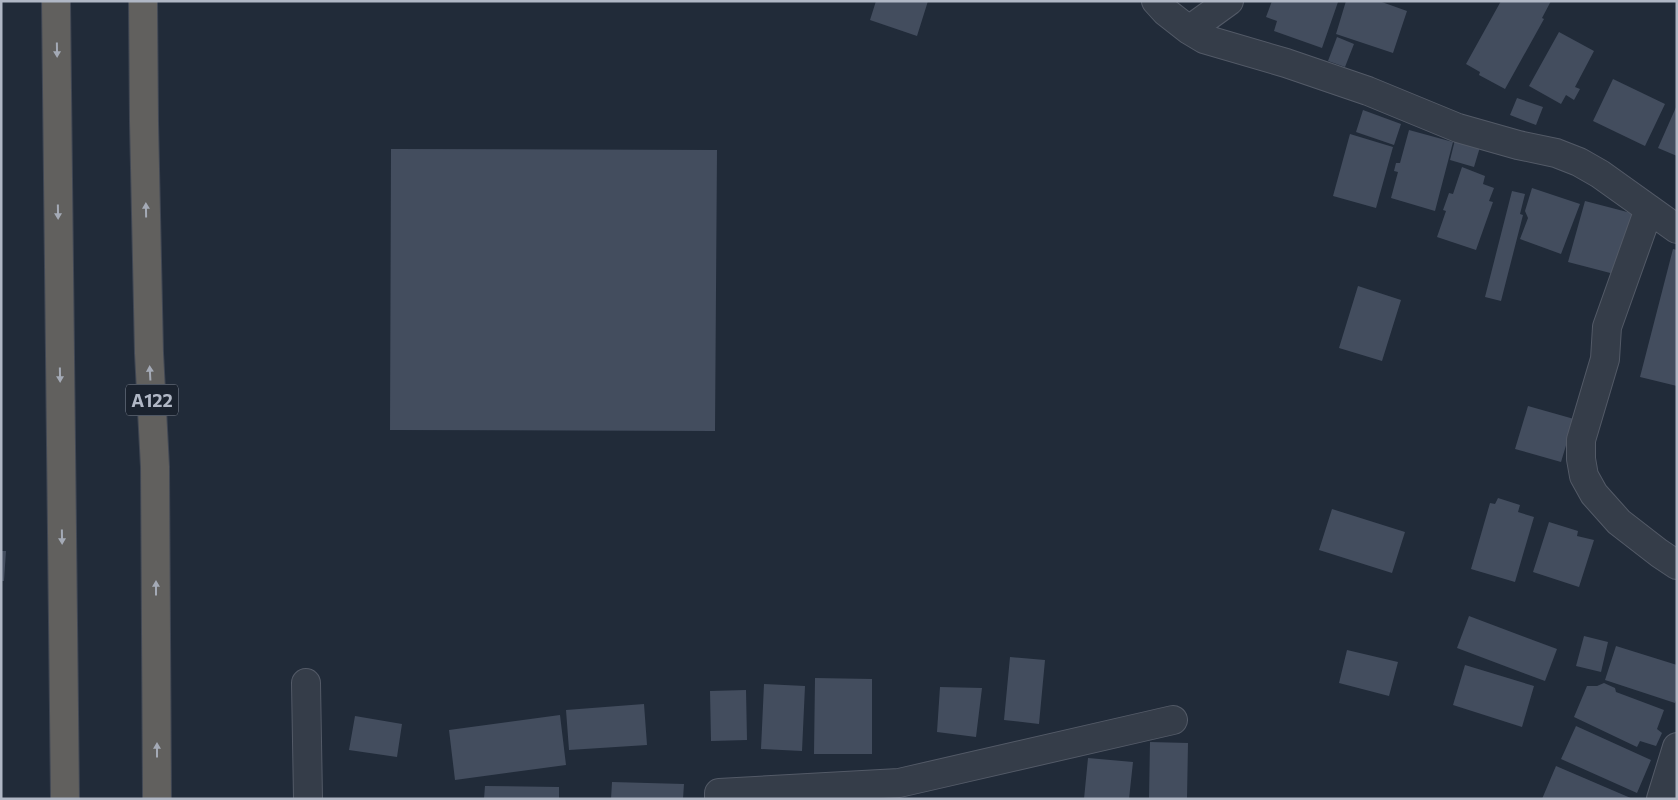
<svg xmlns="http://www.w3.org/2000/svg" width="1678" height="800" font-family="Commissioner,sans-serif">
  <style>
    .building { fill: #434d5e }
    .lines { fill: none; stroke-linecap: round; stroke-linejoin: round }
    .minor-casing { stroke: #535a67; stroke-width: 30 }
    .trunk-casing { stroke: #404754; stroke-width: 30 }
    .minor { stroke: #353d49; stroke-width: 28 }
    .trunk { stroke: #61605e; stroke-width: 28 }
    .oneway { fill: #a4aab6 }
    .labels { text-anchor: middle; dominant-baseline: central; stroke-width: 4; stroke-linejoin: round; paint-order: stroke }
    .shield { fill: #1a222e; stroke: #838a98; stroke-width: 1 }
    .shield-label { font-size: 18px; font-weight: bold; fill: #b0b7c5 }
  </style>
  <rect width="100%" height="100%" fill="#212b39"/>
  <path class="building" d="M 876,1 L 928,1 L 917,36 L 870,20 Z
    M 1272,1 L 1338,2 L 1322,48 L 1274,31 L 1277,21 L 1266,17 Z
    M 1346,1 L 1379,1 L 1407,11 L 1393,53 L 1336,34 Z
    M 1501,1 L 1551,1 L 1542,18 L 1544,19 L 1505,89 L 1479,75 L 1480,72 L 1466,64 Z
    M 1559,32 L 1594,51 L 1575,87 L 1580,89 L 1574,100 L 1566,95 L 1561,104 L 1529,86 Z
    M 1337,37 L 1354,44 L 1345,67 L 1328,61 Z
    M 1613,79 L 1665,104 L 1645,146 L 1593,121 Z
    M 1517,98 L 1543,107 L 1536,125 L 1510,115 Z
    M 1677,105 L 1677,156 L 1658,148 Z
    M 1363,110 L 1401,124 L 1394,145 L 1356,132 Z
    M 1409,130 L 1453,142 L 1435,211 L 1391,198 L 1398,172 L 1394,171 L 1396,163 L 1400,163 Z
    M 1350,134 L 1393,147 L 1376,208 L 1333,196 Z
    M 1455,140 L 1480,147 L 1474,167 L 1450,160 Z
    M 391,149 L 717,150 L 715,431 L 390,430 Z
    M 1462,167 L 1485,176 L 1483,184 L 1494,188 L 1489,201 L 1493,202 L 1476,250 L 1437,237 L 1446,211 L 1443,210 L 1449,193 L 1453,194 Z
    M 1532,188 L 1580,204 L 1561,254 L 1520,239 L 1528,218 L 1525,211 Z
    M 1512,191 L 1525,194 L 1520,214 L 1523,215 L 1501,301 L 1485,297 Z
    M 1585,201 L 1635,214 L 1618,275 L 1568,262 Z
    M 1673,249 L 1677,250 L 1677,386 L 1640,377 Z
    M 1358,286 L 1401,300 L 1382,361 L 1339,348 Z
    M 1528,406 L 1574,419 L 1561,462 L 1515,449 Z
    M 1498,498 L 1520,505 L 1518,512 L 1534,517 L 1515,582 L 1471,569 L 1490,503 L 1495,504 Z
    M 1332,509 L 1405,532 L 1392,573 L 1319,550 Z
    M 1549,522 L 1578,531 L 1577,536 L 1594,540 L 1579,587 L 1533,572 Z
    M 1,551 L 6,551 L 4,581 L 1,581 Z
    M 1469,616 L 1557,649 L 1545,681 L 1457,648 Z
    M 1584,636 L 1608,642 L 1601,672 L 1576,666 Z
    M 1616,646 L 1677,665 L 1677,698 L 1675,703 L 1605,680 Z
    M 1347,650 L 1398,662 L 1389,696 L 1339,683 Z
    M 1010,657 L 1045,660 L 1039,724 L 1004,720 Z
    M 1465,665 L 1534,686 L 1522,727 L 1453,705 Z
    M 815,678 L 872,679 L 872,754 L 814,754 Z
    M 1604,683 L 1615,688 L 1616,692 L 1664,710 L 1657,729 L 1662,733 L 1656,746 L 1640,741 L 1637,747 L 1574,717 L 1587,686 L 1597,686 Z
    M 764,684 L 805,686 L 802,751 L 761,749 Z
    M 940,687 L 982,688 L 976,737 L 937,732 Z
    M 746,690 L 747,740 L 711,741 L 710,691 Z
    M 644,704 L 647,745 L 569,750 L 566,710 Z
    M 560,715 L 566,765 L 455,780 L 449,730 Z
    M 355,716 L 402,724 L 397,757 L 349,750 Z
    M 1576,726 L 1651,760 L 1637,793 L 1561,759 Z
    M 1150,742 L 1188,743 L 1187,799 L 1149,799 Z
    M 1088,758 L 1133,762 L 1129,799 L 1084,799 Z
    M 1556,766 L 1633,799 L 1542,799 Z
    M 612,782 L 684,784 L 683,799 L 611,799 Z
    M 485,786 L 559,787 L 559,799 L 484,799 Z"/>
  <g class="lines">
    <g class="minor-casing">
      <path id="minor" d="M 1156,1 L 1166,12 L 1189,30 L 1204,39 L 1286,63 L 1368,91 L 1458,128 L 1518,145 L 1556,153 L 1579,162 L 1600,174 L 1677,229
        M 1189,30 L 1229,1
        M 1649,209 L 1607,327 L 1605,359 L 1581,440 L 1581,459 L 1584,476 L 1594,494 L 1619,522 L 1659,553 L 1677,565
        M 306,683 L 308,799
        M 719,799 L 719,793 L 899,783 L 1173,720
        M 1661,799 L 1677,747"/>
    </g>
    <g class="trunk-casing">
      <path id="trunk" d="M 56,1 L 65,799
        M 143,1 L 144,122 L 149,353 L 155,467 L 157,799"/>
    </g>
    <use href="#minor" class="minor"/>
    <use href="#trunk" class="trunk"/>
  </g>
  <defs><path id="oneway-solid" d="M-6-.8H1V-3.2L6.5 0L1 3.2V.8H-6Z" transform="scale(1.25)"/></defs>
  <g class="oneway">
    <use href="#oneway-solid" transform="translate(57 50) rotate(89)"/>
    <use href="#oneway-solid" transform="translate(146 210) rotate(-91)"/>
    <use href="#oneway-solid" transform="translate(58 212) rotate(89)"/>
    <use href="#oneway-solid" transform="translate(150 373) rotate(-93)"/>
    <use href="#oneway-solid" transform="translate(60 375) rotate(89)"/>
    <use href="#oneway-solid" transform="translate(62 537) rotate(89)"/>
    <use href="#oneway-solid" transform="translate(156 588) rotate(-90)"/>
    <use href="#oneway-solid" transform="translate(157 750) rotate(-90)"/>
  </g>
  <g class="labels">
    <rect class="shield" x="126" y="384.5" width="52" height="31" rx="4"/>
    <g class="shield-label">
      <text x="152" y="400">A122</text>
    </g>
  </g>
  <rect width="1678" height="800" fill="none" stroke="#b0b7c5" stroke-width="5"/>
</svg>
